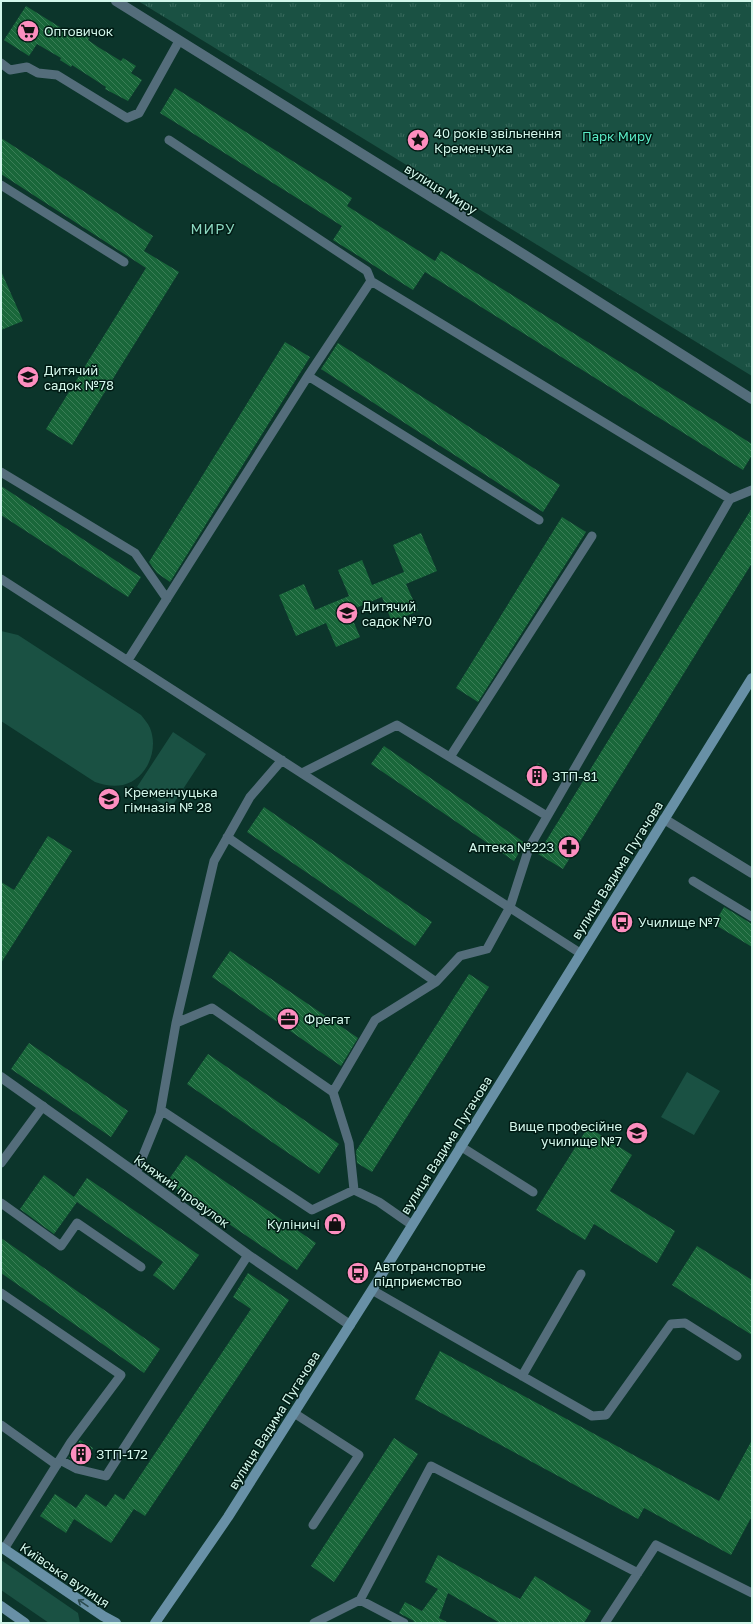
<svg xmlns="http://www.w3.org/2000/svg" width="753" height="1624" font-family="'Golos Text',sans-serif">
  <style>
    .green { fill: #1a5143 }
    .park { fill: url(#park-tufts) }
    .building { fill: url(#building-back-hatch) }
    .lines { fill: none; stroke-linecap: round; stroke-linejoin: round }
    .lane { stroke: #546d7b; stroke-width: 9 }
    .street { stroke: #546d7b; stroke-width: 10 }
    .secondary { stroke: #6890a6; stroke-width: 10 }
    .oneway { stroke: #2a4a4e }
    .labels { text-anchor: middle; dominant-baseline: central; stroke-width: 3; stroke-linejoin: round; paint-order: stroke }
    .poi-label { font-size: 13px; fill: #d3f7eb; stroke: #001b14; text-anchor: start }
    .park-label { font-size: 13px; fill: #5aeac5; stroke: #001b14 }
    .street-label { font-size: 13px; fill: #d3f7eb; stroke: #001b14 }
    .neighbourhood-label { font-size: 14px; letter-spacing: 1px; fill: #8cd7c0; stroke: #001b14 }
  </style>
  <defs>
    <pattern id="park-tufts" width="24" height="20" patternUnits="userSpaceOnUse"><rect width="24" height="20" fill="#1a5143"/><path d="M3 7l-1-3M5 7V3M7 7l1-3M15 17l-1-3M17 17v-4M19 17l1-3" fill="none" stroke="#3a6b5e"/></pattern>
    <pattern id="building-back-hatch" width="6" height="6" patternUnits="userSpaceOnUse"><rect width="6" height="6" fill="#19673a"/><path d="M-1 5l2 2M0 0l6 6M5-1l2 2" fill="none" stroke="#3a7e57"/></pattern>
  </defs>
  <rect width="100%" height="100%" fill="#0c352b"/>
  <path class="green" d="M 1,631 L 18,635 L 141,715 C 144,719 148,723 150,728 C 159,750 147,779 123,785 C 113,787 104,785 95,782 L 1,721 Z
    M 173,732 L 206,754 L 170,809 L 137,787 Z
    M 687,1072 L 720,1091 L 694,1135 L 661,1117 Z
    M 1,1560 L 78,1613 L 80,1623 L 49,1623 L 1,1590 Z"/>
  <path class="park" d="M 138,1 L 752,1 L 752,376 Z"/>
  <path class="building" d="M 26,6 L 74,36 L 78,29 L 90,37 L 88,40 L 98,47 L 121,61 L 123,58 L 136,66 L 131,73 L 142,80 L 128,101 L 105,89 L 106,87 L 72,65 L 71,67 L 60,60 L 61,58 L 37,44 L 29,56 L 4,40 Z
    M 175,88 L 352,198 L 347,206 L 435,261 L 441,251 L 752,444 L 752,455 L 743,470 L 425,272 L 413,290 L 333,240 L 342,226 L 160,113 Z
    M 1,138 L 153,236 L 144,251 L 179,272 L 72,445 L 46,429 L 146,268 L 1,174 Z
    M 1,271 L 23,321 L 1,330 Z
    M 285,342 L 310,357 L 170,582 L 157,573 L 149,562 Z
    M 338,343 L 560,485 L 543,512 L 321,369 Z
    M 1,486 L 141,577 L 128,597 L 1,515 Z
    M 752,508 L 752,563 L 563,869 L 538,854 Z
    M 562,517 L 586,532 L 478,702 L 456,688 Z
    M 421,533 L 437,571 L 406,584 L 418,611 L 392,622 L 382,597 L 349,611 L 360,637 L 336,647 L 326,623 L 296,636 L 279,595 L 304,584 L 315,610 L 349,596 L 338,570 L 362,560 L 372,585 L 404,572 L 393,545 Z
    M 384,746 L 525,843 L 514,861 L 371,764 Z
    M 538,763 L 549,772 L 536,788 L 525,780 Z
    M 264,807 L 432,922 L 415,946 L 247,832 Z
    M 48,836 L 72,851 L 1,963 L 1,882 L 14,890 Z
    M 724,907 L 752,924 L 752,947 L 714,924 Z
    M 230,951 L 358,1038 L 341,1066 L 212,977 Z
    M 469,974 L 489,987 L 372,1172 L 357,1163 L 356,1151 Z
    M 29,1043 L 128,1111 L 111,1137 L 11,1069 Z
    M 208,1054 L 339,1144 L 319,1174 L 187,1084 Z
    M 588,1127 L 632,1155 L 610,1191 L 675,1231 L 657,1263 L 594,1224 L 585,1240 L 536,1210 Z
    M 186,1155 L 316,1243 L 297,1270 L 167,1182 Z
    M 44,1175 L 74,1197 L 87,1178 L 199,1255 L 174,1290 L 153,1275 L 163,1262 L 77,1202 L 54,1234 L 20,1209 Z
    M 1,1238 L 160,1349 L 144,1373 L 1,1273 Z
    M 697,1246 L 752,1280 L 752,1335 L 672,1285 Z
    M 248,1273 L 289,1300 L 145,1516 L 134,1509 L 111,1543 L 74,1519 L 66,1533 L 40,1516 L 55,1494 L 76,1508 L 86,1494 L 106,1507 L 115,1494 L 124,1500 L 251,1309 L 233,1297 Z
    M 440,1351 L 719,1501 L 752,1440 L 752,1516 L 731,1555 L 644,1508 L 638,1519 L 415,1399 Z
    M 394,1438 L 418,1454 L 334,1582 L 311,1566 Z
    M 80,1440 L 93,1448 L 83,1464 L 69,1458 Z
    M 438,1555 L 520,1599 L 535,1576 L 591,1611 L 584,1623 L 500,1623 L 448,1593 L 439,1618 L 449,1623 L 413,1623 L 414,1621 L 399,1613 L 405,1602 L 422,1611 L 438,1589 L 425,1582 Z"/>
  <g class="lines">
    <path class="lane" d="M 1,63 L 10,70 L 27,67 L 38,73 L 57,75 L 127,118 L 139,113 L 179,41
      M 169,140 L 367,271 L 371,281 L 730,499 L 752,490
      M 1,185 L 124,262
      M 308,376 L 539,520
      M 1,472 L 135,553 L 167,599
      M 1,579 L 580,953
      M 128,660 L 308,376 L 371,281
      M 450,757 L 592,536
      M 302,773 L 397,725 L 547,816
      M 227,837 L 436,982 L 460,956 L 487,949 L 510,907 L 529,848 L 730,499
      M 693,881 L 752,917
      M 176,1023 L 214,861 L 250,797 L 282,760
      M 161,1110 L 312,1210 L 354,1190 L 379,1202 L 412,1225
      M 460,1146 L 533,1192
      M 1,1163 L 43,1106
      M 136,1173 L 160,1114 L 176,1023 L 212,1008 L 333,1092
      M 354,1190 L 349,1143 L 333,1092 L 375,1020 L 436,982
      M 1,1203 L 61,1246 L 77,1223 L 141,1267
      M 372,1290 L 592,1416 L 606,1415 L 671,1324 L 685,1323 L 737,1356
      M 1,1293 L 121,1375 L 71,1442 L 4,1549
      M 522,1376 L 581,1274
      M 294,1413 L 359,1455 L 313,1525
      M 1,1425 L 57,1465
      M 60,1460 L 77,1469 L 106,1476 L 248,1255
      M 360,1600 L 404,1623
      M 314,1623 L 360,1600 L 431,1466 L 638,1573
      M 605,1623 L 656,1545 L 752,1593"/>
    <path class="street" d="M 116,1 L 523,254 L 752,399
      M 664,819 L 752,873
      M 1,1077 L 136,1173 L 248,1255 L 350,1325"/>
    <path class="secondary" d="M 1,1547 L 103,1616 L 116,1623
      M 1,1606 L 25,1623
      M 155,1623 L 228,1517 L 372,1290 L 752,678"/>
  </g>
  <defs><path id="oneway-shaft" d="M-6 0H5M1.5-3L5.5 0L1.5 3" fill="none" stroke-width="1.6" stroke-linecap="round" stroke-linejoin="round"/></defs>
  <use class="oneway" href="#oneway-shaft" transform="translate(83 1603) rotate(-146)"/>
  <defs>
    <g id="supermarket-disc" transform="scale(1.15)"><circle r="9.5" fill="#fd8ebf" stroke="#001b14"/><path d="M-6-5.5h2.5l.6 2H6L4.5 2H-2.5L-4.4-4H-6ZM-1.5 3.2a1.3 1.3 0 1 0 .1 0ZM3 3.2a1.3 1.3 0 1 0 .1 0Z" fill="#111"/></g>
    <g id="sight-disc" transform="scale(1.15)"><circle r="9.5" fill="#fd8ebf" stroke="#001b14"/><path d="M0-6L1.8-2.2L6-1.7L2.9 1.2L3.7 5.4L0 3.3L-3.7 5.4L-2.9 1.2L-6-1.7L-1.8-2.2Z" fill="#111"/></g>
    <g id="school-disc" transform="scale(1.15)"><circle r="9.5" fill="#fd8ebf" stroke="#001b14"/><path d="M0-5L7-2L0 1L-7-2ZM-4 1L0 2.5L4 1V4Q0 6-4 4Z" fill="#111"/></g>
    <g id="building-disc" transform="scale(1.15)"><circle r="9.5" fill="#fd8ebf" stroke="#001b14"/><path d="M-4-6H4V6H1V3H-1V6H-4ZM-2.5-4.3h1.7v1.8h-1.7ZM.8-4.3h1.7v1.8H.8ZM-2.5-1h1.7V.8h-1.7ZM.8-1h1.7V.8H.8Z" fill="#111"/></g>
    <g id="pharmacy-disc" transform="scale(1.15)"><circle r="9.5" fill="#fd8ebf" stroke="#001b14"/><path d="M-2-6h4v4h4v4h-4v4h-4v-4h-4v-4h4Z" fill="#111"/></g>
    <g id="bus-disc" transform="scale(1.15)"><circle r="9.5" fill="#fd8ebf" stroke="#001b14"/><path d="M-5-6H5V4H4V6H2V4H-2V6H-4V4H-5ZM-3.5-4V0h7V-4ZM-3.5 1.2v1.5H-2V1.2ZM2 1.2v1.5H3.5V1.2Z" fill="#111"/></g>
    <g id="office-disc" transform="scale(1.15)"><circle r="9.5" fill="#fd8ebf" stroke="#001b14"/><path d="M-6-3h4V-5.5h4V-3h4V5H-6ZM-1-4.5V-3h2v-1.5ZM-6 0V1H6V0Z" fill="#111"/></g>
    <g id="university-disc" transform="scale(1.15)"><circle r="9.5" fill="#fd8ebf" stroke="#001b14"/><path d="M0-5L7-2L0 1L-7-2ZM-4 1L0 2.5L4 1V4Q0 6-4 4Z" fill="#111"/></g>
    <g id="shop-disc" transform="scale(1.15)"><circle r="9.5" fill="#fd8ebf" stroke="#001b14"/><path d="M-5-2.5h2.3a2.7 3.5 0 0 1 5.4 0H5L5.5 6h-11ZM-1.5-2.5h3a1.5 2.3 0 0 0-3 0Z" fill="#111"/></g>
  </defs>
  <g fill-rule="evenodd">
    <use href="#supermarket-disc" x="28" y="31"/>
    <use href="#sight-disc" x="418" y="140"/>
    <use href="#school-disc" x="28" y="377"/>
    <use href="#school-disc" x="347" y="613"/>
    <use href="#building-disc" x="537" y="776"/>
    <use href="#school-disc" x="109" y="799"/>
    <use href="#pharmacy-disc" x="569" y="847"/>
    <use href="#bus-disc" x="622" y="922"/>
    <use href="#office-disc" x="288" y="1019"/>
    <use href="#university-disc" x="637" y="1133"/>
    <use href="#shop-disc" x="335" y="1224"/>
    <use href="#bus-disc" x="358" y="1273"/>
    <use href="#building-disc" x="81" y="1454"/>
  </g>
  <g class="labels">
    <g class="poi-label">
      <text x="44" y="31">Оптовичок</text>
      <text x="434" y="133">40 рокiв звiльнення<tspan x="434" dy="15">Кременчука</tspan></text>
      <text x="44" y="370">Дитячий<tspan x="44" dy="15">садок №78</tspan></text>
      <text x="362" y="606">Дитячий<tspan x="362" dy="15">садок №70</tspan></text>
      <text x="552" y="776">ЗТП-81</text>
      <text x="124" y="792">Кременчуцька<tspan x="124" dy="15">гімназія № 28</tspan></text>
      <text x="554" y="847" text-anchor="end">Аптека №223</text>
      <text x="638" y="922">Училище №7</text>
      <text x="304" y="1019">Фрегат</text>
      <text x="622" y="1126" text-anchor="end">Вище професійне<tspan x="622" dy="15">училище №7</tspan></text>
      <text x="320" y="1224" text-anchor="end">Куліничі</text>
      <text x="374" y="1266">Автотранспортне<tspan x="374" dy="15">підприємство</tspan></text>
      <text x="96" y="1454">ЗТП-172</text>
    </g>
    <g class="park-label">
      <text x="617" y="136">Парк Миру</text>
    </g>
    <g class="street-label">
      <text transform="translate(441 189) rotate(32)">вулиця Миру</text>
      <text transform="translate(617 870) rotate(-58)">вулиця Вадима Пугачова</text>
      <text transform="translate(446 1145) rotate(-58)">вулиця Вадима Пугачова</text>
      <text transform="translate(182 1191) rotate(36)">Княжий провулок</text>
      <text transform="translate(274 1420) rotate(-58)">вулиця Вадима Пугачова</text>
      <text transform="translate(65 1575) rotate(34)">Київська вулиця</text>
    </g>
    <g class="neighbourhood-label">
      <text x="213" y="228">МИРУ</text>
    </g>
  </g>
  <rect width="753" height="1624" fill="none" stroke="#d3f7eb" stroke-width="4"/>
</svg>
